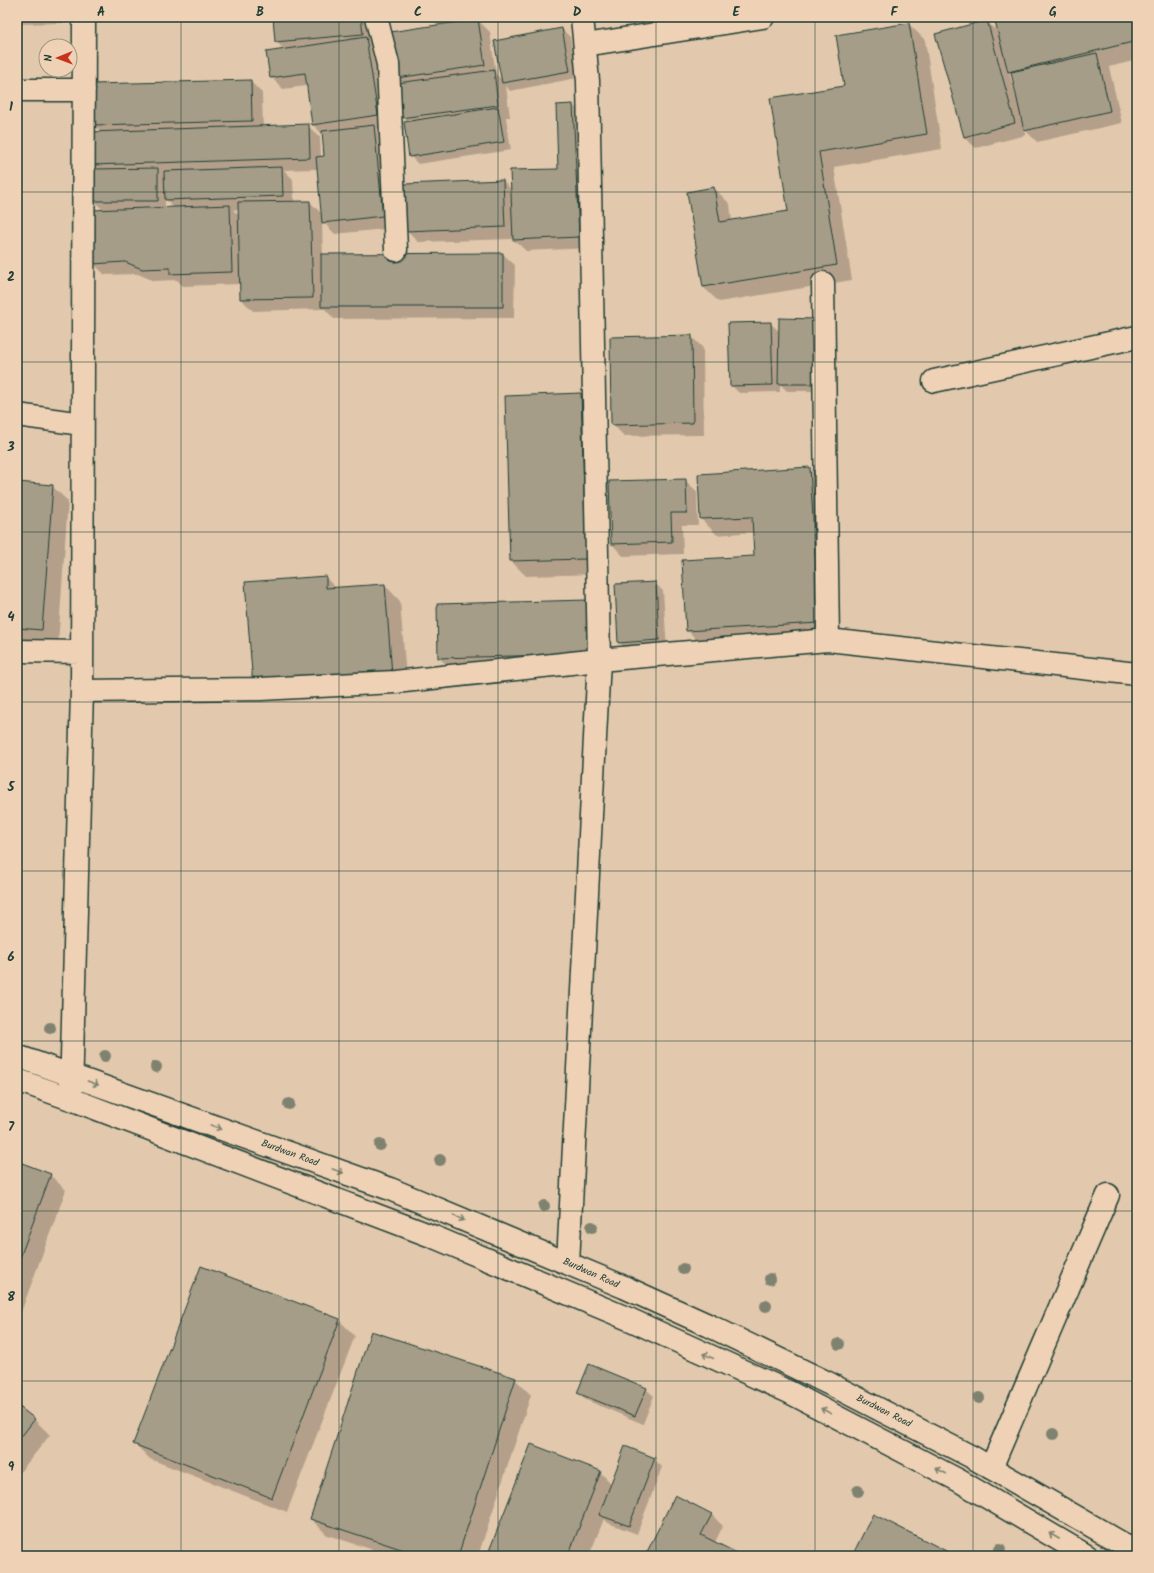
<svg xmlns="http://www.w3.org/2000/svg" width="1154" height="1573" font-family="Kalam,sans-serif">
  <style>
    .shadow { fill: #0003; fill-rule: evenodd }
    .building { fill: #a59d88; stroke: #1f3d34 }
    .lines { fill: none; stroke-linecap: round; stroke-linejoin: round }
    .street-casing { stroke: #1f3d34; stroke-width: 25 }
    .primary-casing { stroke: #1f3d34; stroke-width: 25 }
    .street { stroke: #efd2b5; stroke-width: 22 }
    .primary { stroke: #efd2b5; stroke-width: 22 }
    .tree { fill: #808270 }
    .oneway { stroke: #7d806e }
    .grid { fill: none; stroke: #1f3d34; stroke-width: 1; stroke-opacity: 0.55 }
    .labels { text-anchor: middle; dominant-baseline: central; stroke-width: 3; stroke-linejoin: round; paint-order: stroke }
    .street-label { font-size: 10px; fill: #1f3d34; stroke: #efd2b5 }
    .neatline { fill: none; stroke: #1f3d34; stroke-width: 1.5 }
    .grid-label { font-size: 13px; text-anchor: middle; font-weight: bold; fill: #1f3d34 }
  </style>
  <rect width="100%" height="100%" fill="#e2c9ad"/>
  <filter id="ink" filterUnits="userSpaceOnUse"><feTurbulence type="fractalNoise" baseFrequency=".025" numOctaves="2"/><feDisplacementMap in="SourceGraphic" scale="8" xChannelSelector="R" yChannelSelector="G"/><feConvolveMatrix kernelMatrix="1 2 1 2 8 2 1 2 1" color-interpolation-filters="sRGB"/></filter>
  <g filter="url(#ink)">
    <path class="shadow" d="M 17,17 L 63,17 L 63,23 L 17,24 Z
      M 274,17 L 371,17 L 389,127 L 376,129 L 386,138 L 395,228 L 335,234 L 322,221 L 323,255 L 503,254 L 515,265 L 514,318 L 334,319 L 325,309 L 253,311 L 241,299 L 241,284 L 183,286 L 177,280 L 154,281 L 138,274 L 105,275 L 93,263 L 103,210 L 94,201 L 98,170 L 92,164 L 101,132 L 94,125 L 250,81 L 262,93 L 263,127 L 308,126 L 320,137 L 321,157 L 325,157 L 323,135 L 313,125 L 307,86 L 283,89 L 271,77 L 285,50 L 276,42 ZM 318,169 L 322,214 L 310,202 L 294,202 L 293,179 L 284,170 ZM 165,198 L 174,208 L 165,208 ZM 239,209 L 240,216 L 233,210 Z
      M 995,17 L 1137,17 L 1137,60 L 1109,67 L 1122,123 L 1037,142 L 1025,130 L 1026,135 L 976,148 L 964,137 L 987,21 L 1000,34 ZM 1009,71 L 1013,75 L 1017,96 L 1016,97 Z
      M 478,20 L 490,32 L 496,74 L 502,80 L 562,29 L 570,37 L 577,78 L 510,91 L 506,86 L 510,117 L 506,117 L 511,150 L 418,164 L 410,156 L 408,122 L 402,117 L 403,83 L 398,78 Z
      M 909,24 L 925,40 L 942,149 L 834,167 L 852,280 L 719,302 L 703,287 L 714,188 L 730,204 L 732,221 L 789,212 L 846,87 Z
      M 573,105 L 585,117 L 590,248 L 526,251 L 513,239 L 418,242 L 407,230 L 503,181 L 512,190 L 559,170 Z
      M 770,323 L 780,332 L 823,391 L 787,391 L 780,384 L 780,392 L 739,393 L 731,385 Z
      M 691,336 L 703,348 L 704,435 L 624,436 L 612,424 Z
      M 581,394 L 596,410 L 601,574 L 526,576 L 511,561 Z
      M 809,468 L 825,483 L 834,638 L 703,646 L 687,630 L 755,557 L 754,532 L 717,535 L 701,519 L 699,475 Z
      M 685,480 L 697,492 L 698,525 L 682,525 L 683,554 L 623,556 L 612,544 Z
      M 17,483 L 52,486 L 68,501 L 58,645 L 17,642 Z
      M 325,577 L 337,589 L 385,585 L 400,601 L 407,690 L 270,701 L 254,685 Z
      M 655,583 L 663,591 L 667,648 L 627,650 L 619,642 Z
      M 588,601 L 602,665 L 451,669 L 439,658 Z
      M 17,1162 L 50,1175 L 66,1190 L 17,1323 Z
      M 339,1320 L 355,1336 L 287,1512 L 150,1459 L 135,1444 Z
      M 515,1379 L 531,1395 L 478,1556 L 392,1556 L 327,1535 L 311,1519 Z
      M 646,1389 L 654,1396 L 643,1424 L 586,1400 L 578,1392 Z
      M 17,1407 L 35,1420 L 50,1435 L 17,1476 Z
      M 654,1459 L 662,1467 L 637,1534 L 608,1523 L 604,1519 L 589,1556 L 488,1556 L 600,1472 L 612,1484 Z
      M 711,1514 L 723,1526 L 715,1542 L 741,1556 L 647,1556 Z"/>
    <path class="building" d="M 273,17 L 361,17 L 363,34 L 275,42 Z
      M 994,17 L 1137,17 L 1137,41 L 1008,72 Z
      M 478,19 L 485,65 L 397,78 L 390,32 Z
      M 987,20 L 1015,123 L 964,137 L 935,34 Z
      M 909,23 L 927,134 L 819,152 L 837,265 L 703,287 L 687,192 L 714,187 L 720,222 L 788,211 L 770,98 L 844,86 L 836,35 Z
      M 562,28 L 570,71 L 502,83 L 494,41 Z
      M 366,37 L 378,115 L 312,125 L 305,73 L 270,78 L 266,52 Z
      M 1097,53 L 1110,111 L 1024,131 L 1011,72 Z
      M 494,70 L 498,105 L 401,118 L 397,83 Z
      M 251,80 L 252,121 L 93,125 L 92,84 Z
      M 573,104 L 579,237 L 513,240 L 510,170 L 558,169 L 556,105 Z
      M 498,107 L 504,142 L 409,157 L 404,122 Z
      M 309,124 L 310,158 L 91,165 L 90,132 Z
      M 374,125 L 383,216 L 322,223 L 316,157 L 324,156 L 322,131 Z
      M 282,167 L 283,196 L 165,200 L 164,171 Z
      M 158,168 L 158,201 L 93,201 L 93,169 Z
      M 503,180 L 505,227 L 406,231 L 404,184 Z
      M 310,201 L 313,298 L 240,299 L 238,202 Z
      M 230,205 L 232,272 L 170,274 L 170,268 L 142,269 L 125,262 L 92,264 L 91,210 Z
      M 503,253 L 503,307 L 321,307 L 321,254 Z
      M 779,318 L 816,319 L 816,384 L 778,384 Z
      M 771,322 L 773,385 L 730,386 L 728,323 Z
      M 692,335 L 693,423 L 611,425 L 610,337 Z
      M 581,393 L 586,559 L 510,561 L 505,396 Z
      M 810,467 L 819,623 L 686,631 L 682,560 L 754,556 L 752,517 L 700,519 L 698,474 Z
      M 686,479 L 687,513 L 671,513 L 672,542 L 611,544 L 609,481 Z
      M 17,482 L 53,485 L 42,630 L 17,628 Z
      M 326,576 L 326,588 L 385,584 L 392,675 L 253,686 L 245,582 Z
      M 656,582 L 659,640 L 618,643 L 615,584 Z
      M 588,600 L 590,654 L 438,658 L 437,604 Z
      M 17,1161 L 51,1174 L 17,1266 Z
      M 201,1266 L 340,1319 L 272,1498 L 133,1444 Z
      M 371,1331 L 516,1378 L 458,1556 L 422,1556 L 310,1519 Z
      M 589,1364 L 647,1388 L 635,1416 L 577,1393 Z
      M 17,1405 L 35,1419 L 17,1442 Z
      M 531,1444 L 601,1471 L 568,1556 L 487,1556 Z
      M 625,1446 L 655,1458 L 629,1526 L 599,1515 Z
      M 675,1495 L 712,1514 L 701,1535 L 741,1555 L 741,1556 L 694,1556 L 688,1553 L 687,1556 L 645,1556 Z
      M 873,1514 L 956,1556 L 852,1556 Z"/>
    <g class="lines">
      <g class="street-casing">
        <path id="street" d="M 376,17 L 388,64 L 396,250
          M 585,45 L 763,17
          M 17,90 L 84,90
          M 823,283 L 828,640
          M 934,381 L 1137,337
          M 17,415 L 82,424
          M 17,651 L 81,652
          M 82,691 L 261,689 L 395,682 L 599,660 L 828,640 L 1137,674
          M 71,1094 L 82,691 L 84,17
          M 568,1263 L 599,660 L 588,81 L 582,17
          M 991,1468 L 1108,1195"/>
      </g>
      <g class="primary-casing">
        <path id="primary" d="M 17,1056 L 390,1189 L 624,1287 L 710,1326 L 830,1384 L 972,1457 L 1137,1552
          M 17,1080 L 71,1099 L 434,1237 L 631,1320 L 789,1392 L 958,1480 L 1087,1556"/>
      </g>
      <use href="#street" class="street"/>
      <use href="#primary" class="primary"/>
    </g>
    <g class="tree">
      <circle cx="50" cy="1028" r="6"/>
      <circle cx="105" cy="1056" r="6"/>
      <circle cx="156" cy="1067" r="6"/>
      <circle cx="289" cy="1104" r="6"/>
      <circle cx="380" cy="1145" r="6"/>
      <circle cx="440" cy="1160" r="6"/>
      <circle cx="544" cy="1206" r="6"/>
      <circle cx="592" cy="1227" r="6"/>
      <circle cx="683" cy="1269" r="6"/>
      <circle cx="770" cy="1279" r="6"/>
      <circle cx="766" cy="1306" r="6"/>
      <circle cx="839" cy="1344" r="6"/>
      <circle cx="979" cy="1398" r="6"/>
      <circle cx="1053" cy="1434" r="6"/>
      <circle cx="858" cy="1491" r="6"/>
      <circle cx="1000" cy="1549" r="6"/>
    </g>
    <defs><path id="oneway-shaft" d="M-6 0H5M1.5-3L5.5 0L1.5 3" fill="none" stroke-width="1.6" stroke-linecap="round" stroke-linejoin="round"/></defs>
    <g class="oneway">
      <use href="#oneway-shaft" transform="translate(93 1083) rotate(20)"/>
      <use href="#oneway-shaft" transform="translate(216 1127) rotate(20)"/>
      <use href="#oneway-shaft" transform="translate(338 1171) rotate(20)"/>
      <use href="#oneway-shaft" transform="translate(459 1218) rotate(23)"/>
      <use href="#oneway-shaft" transform="translate(708 1356) rotate(-155)"/>
      <use href="#oneway-shaft" transform="translate(826 1411) rotate(-153)"/>
      <use href="#oneway-shaft" transform="translate(941 1471) rotate(-153)"/>
      <use href="#oneway-shaft" transform="translate(1054 1536) rotate(-150)"/>
    </g>
  </g>
  <path class="grid" d="M 181,17 L 181,1556M 339,17 L 339,1556M 498,17 L 498,1556M 656,17 L 656,1556M 815,17 L 815,1556M 973,17 L 973,1556M 17,192 L 1137,192M 17,362 L 1137,362M 17,532 L 1137,532M 17,702 L 1137,702M 17,871 L 1137,871M 17,1041 L 1137,1041M 17,1211 L 1137,1211M 17,1381 L 1137,1381"/>
  <g class="labels">
    <g class="street-label">
      <text transform="translate(290 1153) rotate(20)">Burdwan Road</text>
      <text transform="translate(591 1273) rotate(24)">Burdwan Road</text>
      <text transform="translate(884 1411) rotate(27)">Burdwan Road</text>
    </g>
  </g>
  <rect width="1154" height="1573" fill="none" stroke="#efd2b5" stroke-width="44"/>
  <g transform="translate(58 58) rotate(269)"><circle r="19" fill="#efd2b5" stroke="#9c9681"/>
  <path d="M0-3L7 15L0 10L-7 15Z" fill="#c8321e"/>
  <text y="-6" font-size="11" font-weight="bold" text-anchor="middle" fill="#1f3d34">N</text>
  </g>
  <rect x="22" y="22" width="1110" height="1529" class="neatline"/>
  <g class="grid-label">
    <text x="101" y="16">A</text>
    <text x="260" y="16">B</text>
    <text x="418" y="16">C</text>
    <text x="577" y="16">D</text>
    <text x="736" y="16">E</text>
    <text x="894" y="16">F</text>
    <text x="1053" y="16">G</text>
    <text x="11" y="111">1</text>
    <text x="11" y="281">2</text>
    <text x="11" y="451">3</text>
    <text x="11" y="621">4</text>
    <text x="11" y="791">5</text>
    <text x="11" y="961">6</text>
    <text x="11" y="1131">7</text>
    <text x="11" y="1301">8</text>
    <text x="11" y="1471">9</text>
  </g>
</svg>
